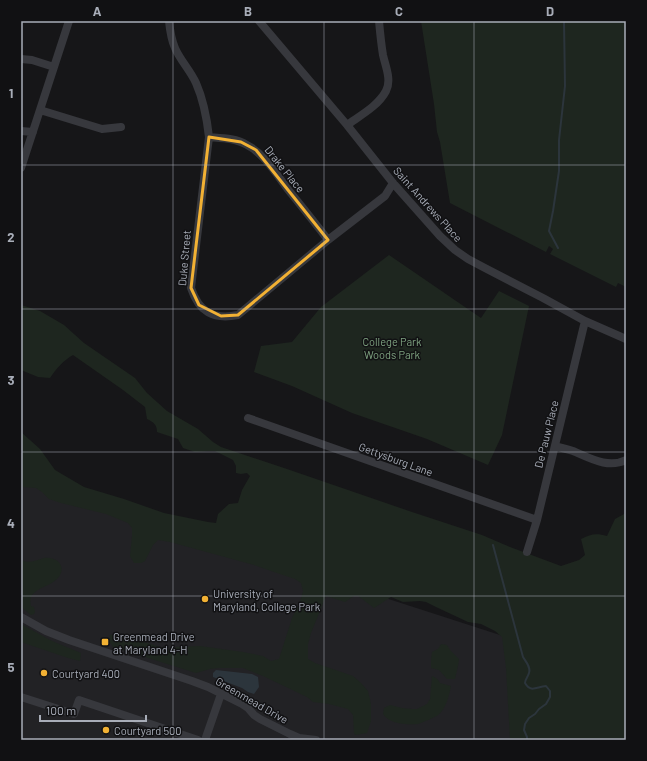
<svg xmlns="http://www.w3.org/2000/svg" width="647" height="761" font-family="Barlow,sans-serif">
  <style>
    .built { fill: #222225 }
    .green { fill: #1e261f }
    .water { fill: #2c353c }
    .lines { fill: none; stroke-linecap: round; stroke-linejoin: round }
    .stream { stroke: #2c353c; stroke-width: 2 }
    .minor { stroke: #37383d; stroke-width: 8 }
    .marked { fill: none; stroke: #f2b134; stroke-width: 3; stroke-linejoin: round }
    .grid { fill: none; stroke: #a8adb8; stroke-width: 1; stroke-opacity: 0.55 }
    .poi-dot { fill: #f2b134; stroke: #111113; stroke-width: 1.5 }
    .labels { text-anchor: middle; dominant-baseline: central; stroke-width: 3; stroke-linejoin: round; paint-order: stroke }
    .street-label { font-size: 11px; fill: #a8adb8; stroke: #111113 }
    .park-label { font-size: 11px; fill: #7fa381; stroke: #111113 }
    .poi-label { font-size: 11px; fill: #a8adb8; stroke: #111113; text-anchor: start }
    .neatline { fill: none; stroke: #a8adb8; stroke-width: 1.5 }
    .grid-label { font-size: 13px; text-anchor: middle; font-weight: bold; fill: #a8adb8 }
  </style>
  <rect width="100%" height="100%" fill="#161618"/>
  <path class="built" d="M 21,480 L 620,674 L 619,740 L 21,740 Z"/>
  <path class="green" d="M 421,21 L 626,21 L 626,287 L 618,283 L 616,287 L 550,254 L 553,249 L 549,246 L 546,252 L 450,203 L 440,142 L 437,132 L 434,104 Z
    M 389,255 L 481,318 L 499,291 L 529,306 L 502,435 L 488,465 L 427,439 L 352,413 L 292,386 L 254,372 L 261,346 L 292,342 L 321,307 Z
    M 21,305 L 40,311 L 64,325 L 84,343 L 135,378 L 147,393 L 167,411 L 198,429 L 213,442 L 221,447 L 287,469 L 412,512 L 482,535 L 510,547 L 561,566 L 579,560 L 585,555 L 581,539 C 591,534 596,533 607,536 L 615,519 L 626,513 L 626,740 L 510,740 L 506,668 L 502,637 L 495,631 L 481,624 L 468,622 L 436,607 L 426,602 L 420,601 L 403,602 L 391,597 L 374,608 L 358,596 L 354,596 L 345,602 L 326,596 L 311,633 L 308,644 L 308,659 L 315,663 L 353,676 L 361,683 L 368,691 L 371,704 L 371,721 L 367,733 L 355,735 L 354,733 L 353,715 L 348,709 L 329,704 L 313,702 L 307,697 L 263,676 L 243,668 L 219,668 L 210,669 L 196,673 L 113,647 L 109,641 L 110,635 L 116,634 L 171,650 L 176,647 L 200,646 L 243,652 L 263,656 L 271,661 L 279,659 L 292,618 L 300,602 L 303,591 L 301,583 L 295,579 L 274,572 L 254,565 L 170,542 L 158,540 L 153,545 L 145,561 L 141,563 L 134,563 L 130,556 L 132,536 L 132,528 L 128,523 L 106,514 L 61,503 L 49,499 L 42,492 L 36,488 L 21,487 L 21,432 L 40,449 L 55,470 L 84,487 L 124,499 L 164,513 L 208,522 L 216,523 L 218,514 L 229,504 L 238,503 L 242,490 L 250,476 L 247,473 L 241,474 L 236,473 L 236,466 L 233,460 L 215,451 L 208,451 L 195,452 L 183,448 L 178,439 L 157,432 C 157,424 153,422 147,419 L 145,407 L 123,390 L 73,355 C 64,360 56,369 50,378 L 38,377 L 21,370 Z
    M 44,558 C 58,556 68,568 57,579 C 50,586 39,587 33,594 C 30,597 30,602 31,606 L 34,607 L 35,612 L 34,614 L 31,615 L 21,607 L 21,559 C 27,565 36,560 44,558 Z
    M 21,624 L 52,641 L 81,653 L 80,661 L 68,658 L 21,642 Z
    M 441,644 L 447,645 L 450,650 L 459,659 L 458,666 L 455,679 L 447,679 L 439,670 L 431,668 L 431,660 L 432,652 L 438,649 Z
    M 432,676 C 436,678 438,679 440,683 L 451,686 C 449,696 446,709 438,715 C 436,717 421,723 418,724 C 407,725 389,724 383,714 L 384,708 L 390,705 L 402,708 L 412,709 L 417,709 L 427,704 L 430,699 Z"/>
  <path class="water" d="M 216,670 L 252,674 L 258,677 L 259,687 L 254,694 L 248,692 L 242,688 L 213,677 L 213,673 Z"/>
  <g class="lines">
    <path class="stream" d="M 558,248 L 549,231 L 553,211 L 559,171 L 559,140 L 565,86 L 564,21
      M 493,545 L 523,657 C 526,662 531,667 529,673 C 528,677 525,679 525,683 C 531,693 536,687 546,686 L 550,691 L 550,697 L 546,704 L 539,709 L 535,714 L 529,718 L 525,724 L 524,730 L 527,737 L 527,740"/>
    <path class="minor" d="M 169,21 C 170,31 171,39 175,48 C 180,60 190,70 196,83 C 203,99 207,119 209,137 L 191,288 C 199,312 213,320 238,315 L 328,240 L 385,196 L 393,183
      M 259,21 L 347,125 L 393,183 L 440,236 L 455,250 L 468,259 L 483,267 L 543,298 L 585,321 L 626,339
      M 21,59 L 32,60 L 54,67
      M 40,110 L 102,129 L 121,127
      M 347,125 C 361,115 378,106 386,91 C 392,80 385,65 383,55 C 381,43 380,32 379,21
      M 21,131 L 33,132
      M 209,137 C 221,138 236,138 247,145 C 265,154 278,177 290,192 C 303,208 316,224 328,240
      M 21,168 L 69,21
      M 248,418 L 537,520
      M 555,446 C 561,448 567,449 573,451 C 590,458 608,469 626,460
      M 527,552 L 537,520 L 585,321
      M 21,617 L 46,631 L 69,640 L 192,681 L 208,687 L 242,704 L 248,708 L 254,715 L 260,719 L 290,734 L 299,738 L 316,740
      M 21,697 L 74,714 L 79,700 L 198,740
      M 205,740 L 221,694"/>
  </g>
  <path class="marked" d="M 209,137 L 241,142 L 256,150 L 328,240 L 238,315 L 221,316 L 199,305 L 191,288 Z"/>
  <path class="grid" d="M 173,21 L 173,740M 324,21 L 324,740M 474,21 L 474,740M 21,165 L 626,165M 21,309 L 626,309M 21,452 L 626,452M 21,596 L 626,596"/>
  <g class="poi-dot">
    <circle cx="205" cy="599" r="4"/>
    <rect x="101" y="638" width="8" height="8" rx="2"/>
    <circle cx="44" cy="673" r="4"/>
    <circle cx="106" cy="730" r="4"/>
  </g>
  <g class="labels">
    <g class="street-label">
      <text transform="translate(285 169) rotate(51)">Drake Place</text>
      <text transform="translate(428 204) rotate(48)">Saint Andrews Place</text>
      <text transform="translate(184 258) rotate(-85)">Duke Street</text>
      <text transform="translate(546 434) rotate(-76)">De Pauw Place</text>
      <text transform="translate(396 459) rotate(20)">Gettysburg Lane</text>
      <text transform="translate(252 700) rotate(30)">Greenmead Drive</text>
    </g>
    <g class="park-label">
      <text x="392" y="341">College Park<tspan x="392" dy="13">Woods Park</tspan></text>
    </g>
    <g class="poi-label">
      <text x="213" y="593">University of<tspan x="213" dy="13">Maryland, College Park</tspan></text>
      <text x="113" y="636">Greenmead Drive<tspan x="113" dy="13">at Maryland 4-H</tspan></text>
      <text x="52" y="673">Courtyard 400</text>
      <text x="114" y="730">Courtyard 500</text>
    </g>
  </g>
  <rect width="647" height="761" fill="none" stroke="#111113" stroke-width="44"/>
  <path d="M40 715v6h106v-6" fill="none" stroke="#a8adb8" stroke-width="2"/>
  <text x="46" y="715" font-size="12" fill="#a8adb8" stroke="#111113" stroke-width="3" paint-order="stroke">100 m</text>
  <rect x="22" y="22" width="603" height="717" class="neatline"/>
  <g class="grid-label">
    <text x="97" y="16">A</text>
    <text x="248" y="16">B</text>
    <text x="399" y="16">C</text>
    <text x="550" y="16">D</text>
    <text x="11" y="98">1</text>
    <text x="11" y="242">2</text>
    <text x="11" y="385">3</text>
    <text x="11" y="528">4</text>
    <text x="11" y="672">5</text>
  </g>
</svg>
